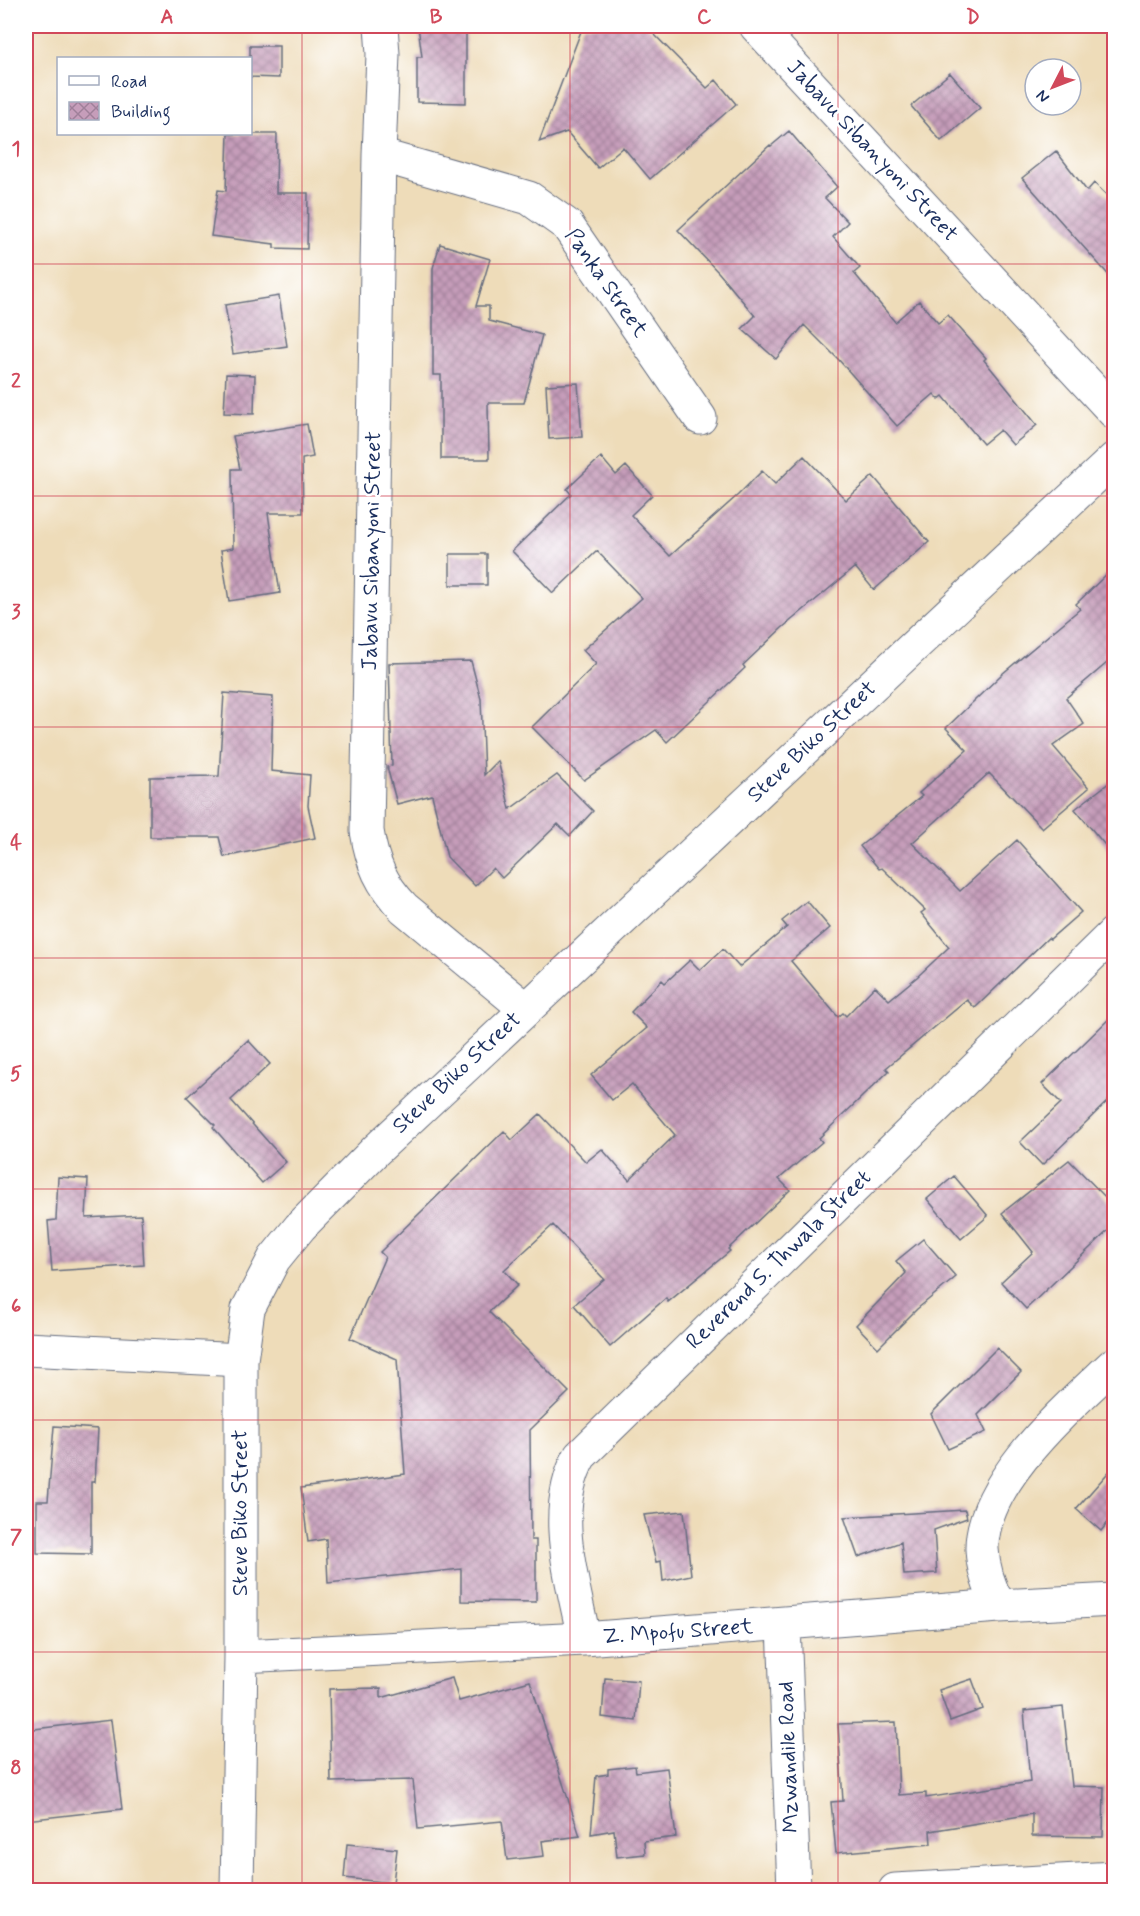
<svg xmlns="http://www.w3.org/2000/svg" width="1140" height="1916" font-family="Mynerve,sans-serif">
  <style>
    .building { fill: url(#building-cross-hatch) }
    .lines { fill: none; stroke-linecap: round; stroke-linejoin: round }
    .minor-casing { stroke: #656c7e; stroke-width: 35 }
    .minor { stroke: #fff; stroke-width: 33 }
    .grid { fill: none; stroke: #d1495b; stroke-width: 1.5; stroke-opacity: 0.55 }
    .labels { text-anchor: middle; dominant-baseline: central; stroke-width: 5; stroke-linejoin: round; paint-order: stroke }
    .street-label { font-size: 22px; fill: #1b2f5e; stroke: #fff }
    .neatline { fill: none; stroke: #d1495b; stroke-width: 2 }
    .grid-label { font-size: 20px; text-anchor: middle; font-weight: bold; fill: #d1495b }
  </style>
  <defs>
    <pattern id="building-cross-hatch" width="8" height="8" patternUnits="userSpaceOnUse" patternTransform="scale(1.5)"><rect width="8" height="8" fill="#c69dba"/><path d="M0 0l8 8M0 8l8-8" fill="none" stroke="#a0809a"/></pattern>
  </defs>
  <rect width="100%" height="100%" fill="#fff"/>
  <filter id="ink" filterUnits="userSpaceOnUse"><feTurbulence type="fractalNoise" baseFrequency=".0167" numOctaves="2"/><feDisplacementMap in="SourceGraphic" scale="12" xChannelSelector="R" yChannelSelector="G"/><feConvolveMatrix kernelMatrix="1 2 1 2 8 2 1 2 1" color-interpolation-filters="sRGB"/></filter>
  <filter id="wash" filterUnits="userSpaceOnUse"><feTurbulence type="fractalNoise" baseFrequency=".008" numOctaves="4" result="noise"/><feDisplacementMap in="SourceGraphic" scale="24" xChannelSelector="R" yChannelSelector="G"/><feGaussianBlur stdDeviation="1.35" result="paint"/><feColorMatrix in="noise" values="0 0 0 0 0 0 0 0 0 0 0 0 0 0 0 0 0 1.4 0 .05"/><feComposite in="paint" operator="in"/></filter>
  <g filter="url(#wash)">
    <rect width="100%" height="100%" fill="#eedcb9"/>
    <g id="blocks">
      <path class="building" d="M 418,26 L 466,26 L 466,103 L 417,102 L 417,57 L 422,57 Z
        M 583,26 L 646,26 L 707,88 L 716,80 L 736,104 L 650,179 L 623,147 L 598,168 L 567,132 L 539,142 Z
        M 250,46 L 279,46 L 279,78 L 250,77 Z
        M 950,73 L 980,108 L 941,141 L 911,106 Z
        M 789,131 L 837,187 L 825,198 L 848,222 L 833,237 L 860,268 L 854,273 L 895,322 L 919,301 L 938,323 L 948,315 L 986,358 L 984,360 L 1037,425 L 1013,445 L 1000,430 L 983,444 L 943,396 L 939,399 L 934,394 L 897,426 L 838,359 L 804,325 L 776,359 L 742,329 L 755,316 L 719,273 L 678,230 L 770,145 L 771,146 Z
        M 228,134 L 277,134 L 276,193 L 308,193 L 307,249 L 274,248 L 274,244 L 211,236 L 218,190 L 226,191 Z
        M 1056,151 L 1087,191 L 1094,183 L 1114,202 L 1114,281 L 1022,178 Z
        M 440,244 L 490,259 L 476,306 L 489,306 L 489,321 L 542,335 L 524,403 L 488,403 L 489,459 L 441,459 L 441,375 L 433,375 L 433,268 Z
        M 279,296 L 287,346 L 233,354 L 225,305 Z
        M 226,374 L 255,375 L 254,414 L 224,413 Z
        M 578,383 L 582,437 L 549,439 L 546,385 Z
        M 307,424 L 313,457 L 302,459 L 303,513 L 268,513 L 280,593 L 229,601 L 221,550 L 233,548 L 232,469 L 240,469 L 233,436 Z
        M 804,456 L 846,500 L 873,476 L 929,542 L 874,590 L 855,567 L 782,628 L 743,665 L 745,668 L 667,742 L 656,730 L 584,780 L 532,727 L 596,664 L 583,650 L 642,598 L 597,551 L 553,593 L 512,551 L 571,494 L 567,489 L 601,457 L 616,475 L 626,466 L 652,495 L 631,515 L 670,556 L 738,495 L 762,471 L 775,484 Z
        M 450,554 L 487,554 L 487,585 L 450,585 Z
        M 1114,567 L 1114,657 L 1066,698 L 1084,724 L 1053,746 L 1089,788 L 1042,828 L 989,773 L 912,843 L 960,891 L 1017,840 L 1081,912 L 1050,939 L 1048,938 L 975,1008 L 967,1000 L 886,1068 L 889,1071 L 819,1138 L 822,1142 L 779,1179 L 790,1190 L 728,1249 L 730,1251 L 668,1302 L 666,1298 L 610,1347 L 574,1305 L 604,1279 L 553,1225 L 504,1270 L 518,1285 L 489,1312 L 569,1392 L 530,1430 L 531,1540 L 536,1540 L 536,1602 L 461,1601 L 461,1569 L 328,1583 L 326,1539 L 308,1542 L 301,1488 L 405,1474 L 397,1359 L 350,1338 L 385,1257 L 380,1252 L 504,1131 L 512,1140 L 540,1114 L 586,1162 L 602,1149 L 629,1180 L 675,1135 L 632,1084 L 612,1100 L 591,1075 L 647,1028 L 631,1012 L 662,980 L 665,983 L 690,960 L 700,970 L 723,949 L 739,967 L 787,927 L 782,921 L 807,901 L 830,928 L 791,961 L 838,1017 L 843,1013 L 846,1016 L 875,986 L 889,1000 L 917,977 L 949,947 L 921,913 L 925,910 L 882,868 L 879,869 L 860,846 L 922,796 L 919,793 L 967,750 L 946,728 L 1002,674 L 1080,609 L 1076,604 Z
        M 471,661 L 481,699 L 484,775 L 498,761 L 510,809 L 557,775 L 593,811 L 570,836 L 558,824 L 502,878 L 493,868 L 475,886 L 447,857 L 432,795 L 397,804 L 387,767 L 392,766 L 389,663 Z
        M 224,693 L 273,697 L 271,771 L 310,775 L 308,806 L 315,838 L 224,857 L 219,837 L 150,837 L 150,777 L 219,776 Z
        M 1114,779 L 1114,856 L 1075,809 Z
        M 1114,1014 L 1114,1095 L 1042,1165 L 1020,1142 L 1061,1103 L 1042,1084 Z
        M 248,1040 L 270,1064 L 231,1100 L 286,1162 L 262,1183 L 213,1127 L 215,1125 L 187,1097 Z
        M 1069,1160 L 1114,1206 L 1114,1225 L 1026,1309 L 1001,1282 L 1033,1252 L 1002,1213 Z
        M 954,1176 L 988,1216 L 961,1239 L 927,1199 Z
        M 58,1177 L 88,1179 L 86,1218 L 141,1215 L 144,1265 L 52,1271 L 48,1221 L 56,1220 Z
        M 923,1239 L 956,1277 L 917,1309 L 878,1348 L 856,1325 L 906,1273 L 896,1261 Z
        M 997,1348 L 1021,1372 L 978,1415 L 986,1432 L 948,1449 L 931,1414 Z
        M 54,1426 L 98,1429 L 95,1482 L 91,1482 L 91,1554 L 37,1553 L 37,1501 L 48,1501 Z
        M 1114,1466 L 1114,1515 L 1101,1531 L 1076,1509 Z
        M 965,1510 L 967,1518 L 934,1530 L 937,1573 L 904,1575 L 901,1542 L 858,1557 L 844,1517 Z
        M 684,1511 L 691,1575 L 663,1581 L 661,1561 L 656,1562 L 644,1515 Z
        M 452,1678 L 459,1701 L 530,1681 L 580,1836 L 542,1841 L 544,1856 L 507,1860 L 502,1821 L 418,1829 L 413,1780 L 331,1782 L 329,1689 L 381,1688 L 381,1698 Z
        M 605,1678 L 639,1681 L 636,1721 L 602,1717 Z
        M 972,1679 L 983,1709 L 950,1721 L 939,1690 Z
        M 1063,1707 L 1072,1786 L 1104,1787 L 1103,1837 L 1032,1836 L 1032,1814 L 930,1831 L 931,1844 L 836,1853 L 831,1802 L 843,1801 L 838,1724 L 896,1722 L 899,1795 L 926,1793 L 926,1798 L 1030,1782 L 1024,1711 Z
        M 111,1720 L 122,1809 L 26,1820 L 26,1730 Z
        M 635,1766 L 636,1772 L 667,1768 L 676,1837 L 644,1841 L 645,1854 L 617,1857 L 614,1830 L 591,1834 L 596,1776 L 608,1774 L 608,1769 Z
        M 347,1844 L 397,1849 L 393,1883 L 344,1878 Z"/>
    </g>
  </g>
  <g filter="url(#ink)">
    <use href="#blocks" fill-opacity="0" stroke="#656c7e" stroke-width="1.5"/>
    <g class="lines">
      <g class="minor-casing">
        <path id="minor" d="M 381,26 L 383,54 L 379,155 L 367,831 C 372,863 381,884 404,908 L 526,1009
          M 756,26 L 1114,412
          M 379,155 L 529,198 L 567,225 L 700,418
          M 26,1349 L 241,1360
          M 999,1606 C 990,1589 983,1569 982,1549 C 981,1481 1069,1407 1114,1364
          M 784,1624 L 794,1890
          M 584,1639 C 573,1580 549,1512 580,1456 L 1114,933
          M 241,1656 L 584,1639 L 999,1606 L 1114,1600
          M 237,1890 L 241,1656 L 241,1360 L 248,1309 L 274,1259 L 300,1227 L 375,1151 L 1114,459
          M 895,1890 L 1114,1878"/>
      </g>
      <use href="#minor" class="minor"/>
    </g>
  </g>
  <path class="grid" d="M 302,26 L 302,1890M 570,26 L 570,1890M 838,26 L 838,1890M 26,264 L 1114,264M 26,496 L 1114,496M 26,727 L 1114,727M 26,958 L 1114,958M 26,1189 L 1114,1189M 26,1420 L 1114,1420M 26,1652 L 1114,1652"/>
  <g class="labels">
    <g class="street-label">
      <text transform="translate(872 151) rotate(47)">Jabavu Sibanyoni Street</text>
      <text transform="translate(606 283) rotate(55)">Panka Street</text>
      <text transform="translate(372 551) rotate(-89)">Jabavu Sibanyoni Street</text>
      <text transform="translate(812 742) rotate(-43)">Steve Biko Street</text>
      <text transform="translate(457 1073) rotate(-43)">Steve Biko Street</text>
      <text transform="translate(779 1260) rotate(-44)">Reverend S. Thwala Street</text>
      <text transform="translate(241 1513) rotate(-90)">Steve Biko Street</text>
      <text transform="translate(678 1632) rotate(-4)">Z. Mpofu Street</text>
      <text transform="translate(789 1757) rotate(-92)">Mzwandile Road</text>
    </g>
  </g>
  <rect width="1140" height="1916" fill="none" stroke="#fff" stroke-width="66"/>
  <rect x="57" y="57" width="195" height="78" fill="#ffffff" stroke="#a4acbf" stroke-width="1.5"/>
  <rect x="69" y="76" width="30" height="9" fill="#ffffff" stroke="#a4acbf" stroke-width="1.5"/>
  <text x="111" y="87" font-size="18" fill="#1b2f5e">Road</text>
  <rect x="69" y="102" width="30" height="18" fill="url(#building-cross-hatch)" stroke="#a4acbf" stroke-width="1.5"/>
  <text x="111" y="117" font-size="18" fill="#1b2f5e">Building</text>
  <g transform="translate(1053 87) rotate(228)"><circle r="28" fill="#ffffff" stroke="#a4acbf" stroke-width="1.5"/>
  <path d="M0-4.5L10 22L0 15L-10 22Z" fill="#d1495b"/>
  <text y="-9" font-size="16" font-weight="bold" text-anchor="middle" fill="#1b2f5e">N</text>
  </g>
  <rect x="33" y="33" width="1074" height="1850" class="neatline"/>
  <g class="grid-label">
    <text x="167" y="23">A</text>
    <text x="436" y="23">B</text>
    <text x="704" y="23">C</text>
    <text x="973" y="23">D</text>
    <text x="16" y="155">1</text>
    <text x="16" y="387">2</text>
    <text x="16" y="618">3</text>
    <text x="16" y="849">4</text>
    <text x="16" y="1080">5</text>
    <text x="16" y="1312">6</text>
    <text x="16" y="1543">7</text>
    <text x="16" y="1774">8</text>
  </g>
</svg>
